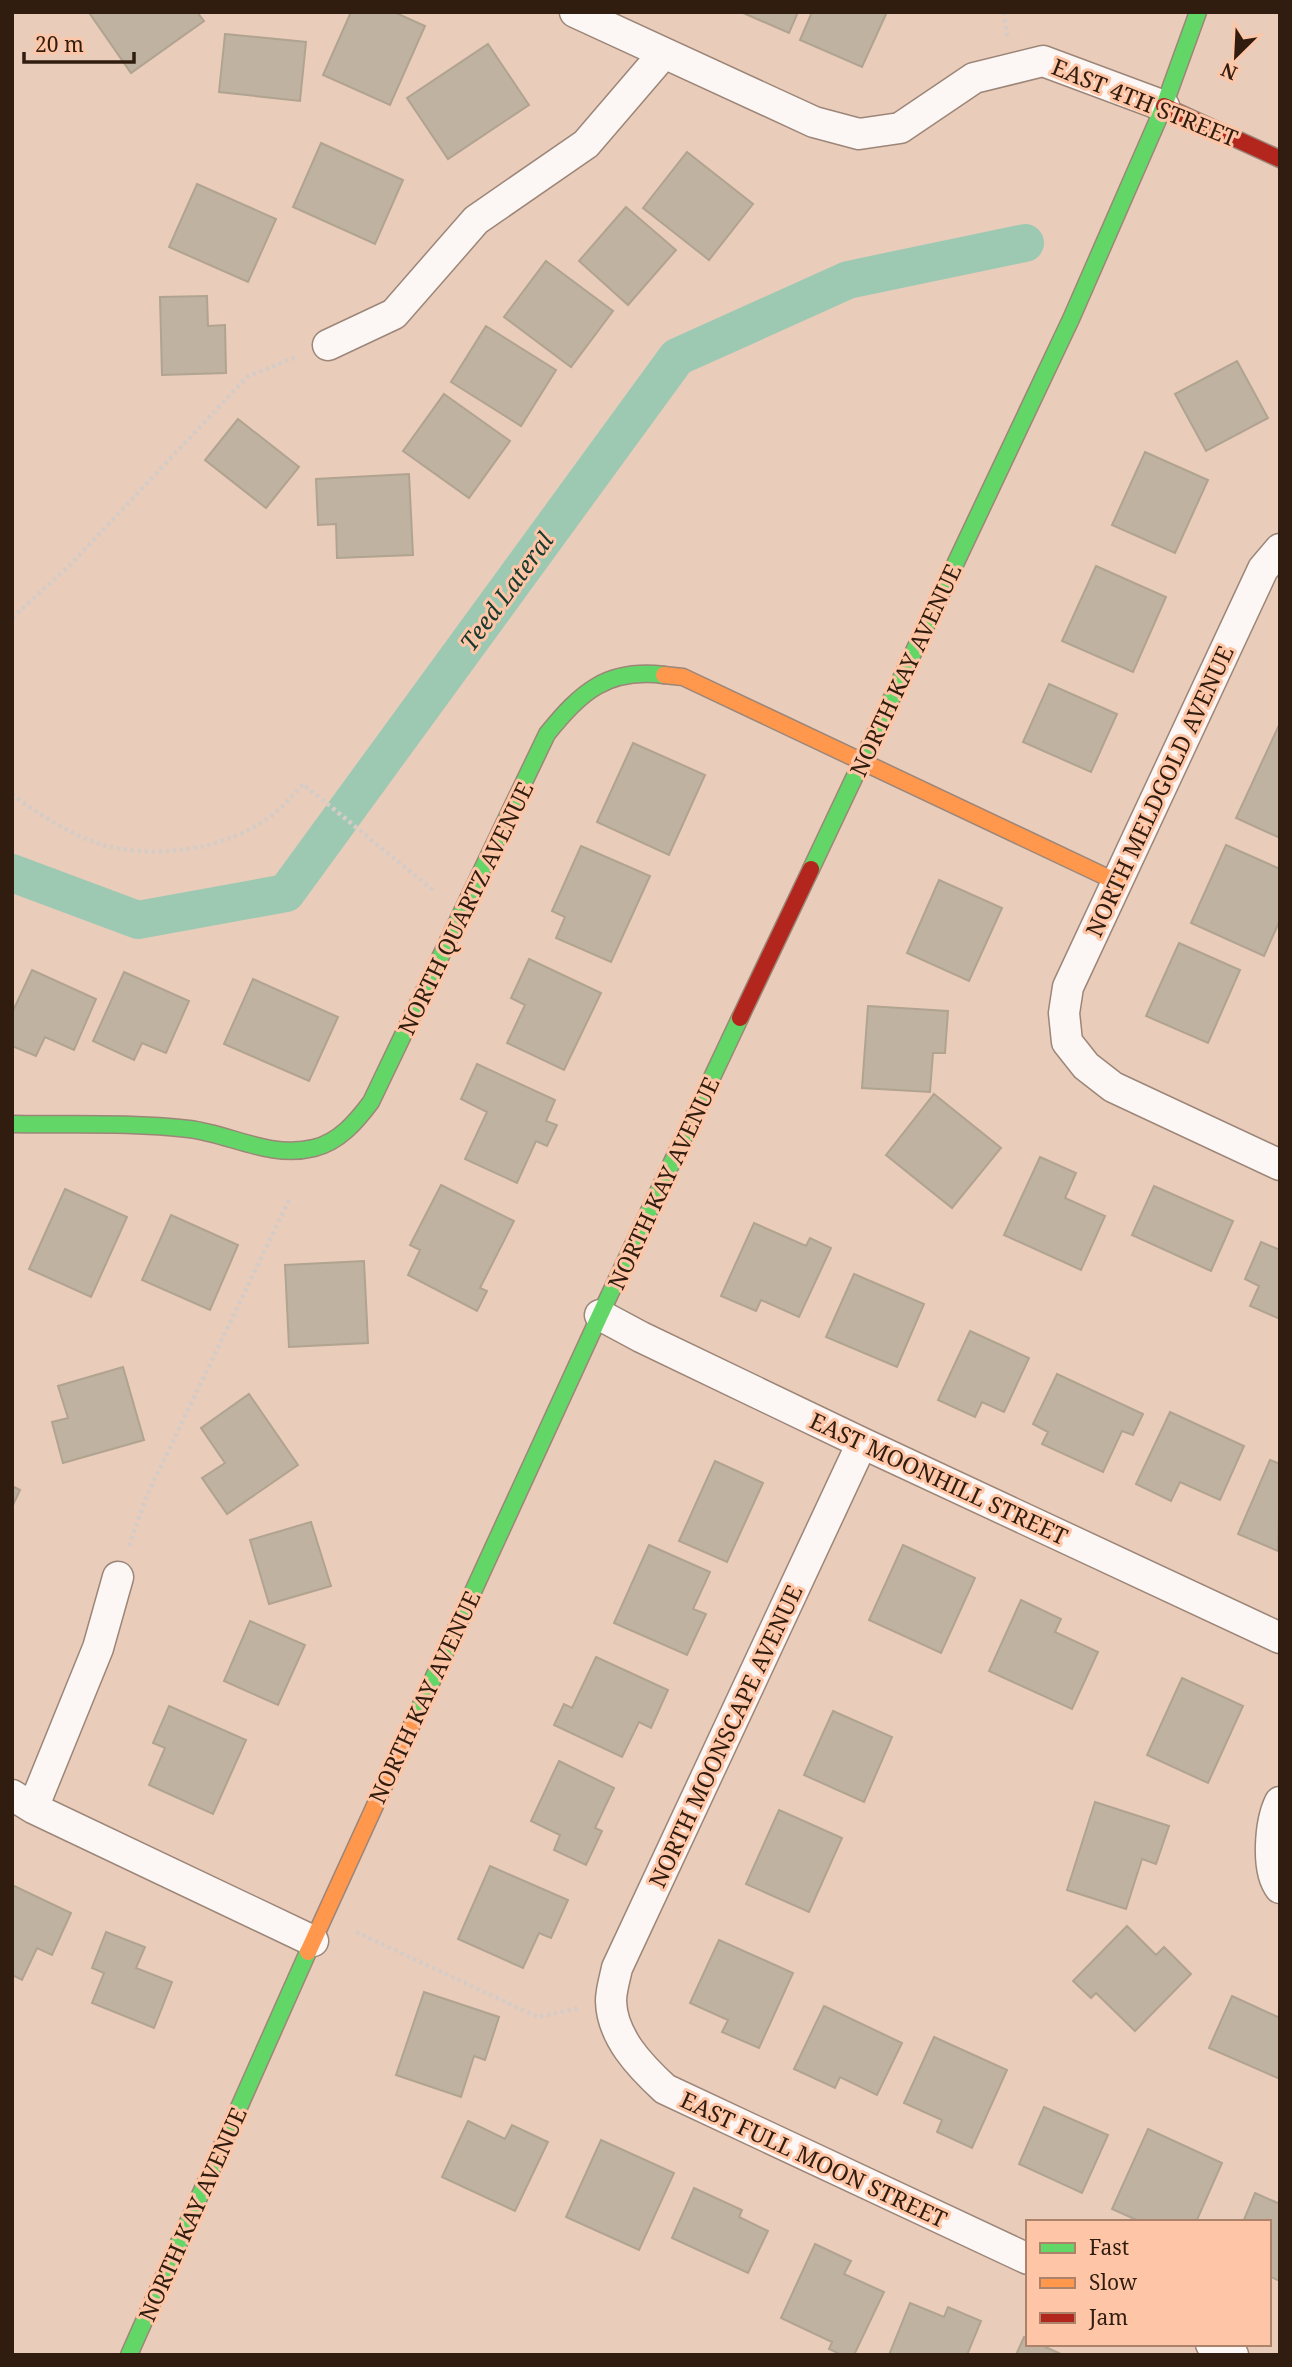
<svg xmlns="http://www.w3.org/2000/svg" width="1292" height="2367" font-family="'Noto Serif',serif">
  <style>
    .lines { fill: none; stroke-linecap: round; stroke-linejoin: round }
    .canal { stroke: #9dc9b3; stroke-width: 38 }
    .building { fill: #bfb2a0; stroke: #b0a390; stroke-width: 2 }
    .street-casing { stroke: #9c8678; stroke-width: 33 }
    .fast-casing { stroke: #9c8678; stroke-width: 19 }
    .slow-casing { stroke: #9c8678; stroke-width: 19 }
    .jam-casing { stroke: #9c8678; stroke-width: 19 }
    .path { stroke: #d6ccc6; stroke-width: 4.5; stroke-dasharray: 3.5 3.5; stroke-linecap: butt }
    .street { stroke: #fcf7f5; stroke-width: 30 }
    .fast { stroke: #63d668; stroke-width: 16 }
    .slow { stroke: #ff974d; stroke-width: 16 }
    .jam { stroke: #b3261e; stroke-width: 16 }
    .labels { text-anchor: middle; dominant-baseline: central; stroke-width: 6; stroke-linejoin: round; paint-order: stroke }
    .street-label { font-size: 23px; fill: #311d10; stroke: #fec6a6 }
    .water-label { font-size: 24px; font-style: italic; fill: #163a2f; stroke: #fec6a6 }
  </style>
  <rect width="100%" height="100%" fill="#eaccba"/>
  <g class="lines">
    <path class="canal" d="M 12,873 L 138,920 L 286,893 L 677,357 L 848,280 L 1025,243"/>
  </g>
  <path class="building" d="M 93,12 L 197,12 L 204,21 L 131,73 L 90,14 Z
    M 351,12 L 394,12 L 425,26 L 390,105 L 323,75 Z
    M 741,12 L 798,12 L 789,33 Z
    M 812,12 L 887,12 L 862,67 L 800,40 Z
    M 225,34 L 306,42 L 300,101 L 219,92 Z
    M 488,44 L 529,105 L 448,159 L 407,98 Z
    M 321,143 L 403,180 L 375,244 L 293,207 Z
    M 687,152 L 753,204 L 709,260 L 643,208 Z
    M 197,184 L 276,219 L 248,282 L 169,247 Z
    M 626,207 L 676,250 L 628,305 L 579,261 Z
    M 546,261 L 613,311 L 571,367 L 504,317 Z
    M 207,296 L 208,326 L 225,325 L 226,373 L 162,375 L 160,297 Z
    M 486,326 L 556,370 L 521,426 L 451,382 Z
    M 1237,361 L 1268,418 L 1206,451 L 1175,394 Z
    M 444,394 L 510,441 L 469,498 L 403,451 Z
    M 238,419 L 299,467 L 266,508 L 205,460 Z
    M 1145,452 L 1208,480 L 1175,553 L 1112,525 Z
    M 409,474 L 413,555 L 337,558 L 336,524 L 318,525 L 316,479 Z
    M 1096,566 L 1166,597 L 1133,672 L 1062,641 Z
    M 1049,684 L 1117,714 L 1091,772 L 1023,742 Z
    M 1280,723 L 1280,838 L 1236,818 Z
    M 633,743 L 705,775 L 669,855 L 597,822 Z
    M 1226,845 L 1280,869 L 1280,920 L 1264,956 L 1191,923 Z
    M 581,846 L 650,876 L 611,962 L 556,938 L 565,917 L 552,911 Z
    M 939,880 L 1002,908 L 969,981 L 907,953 Z
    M 1179,943 L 1240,970 L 1208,1043 L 1146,1016 Z
    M 529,959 L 601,993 L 564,1070 L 507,1043 L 525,1005 L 511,998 Z
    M 32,970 L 96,999 L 74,1050 L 45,1037 L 36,1056 L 12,1046 L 12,1013 Z
    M 124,972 L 189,1001 L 166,1053 L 142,1043 L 134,1060 L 93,1041 Z
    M 253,979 L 338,1017 L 309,1081 L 224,1044 Z
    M 868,1006 L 948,1011 L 945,1053 L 933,1053 L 930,1092 L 862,1088 Z
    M 477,1064 L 555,1100 L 546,1121 L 557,1125 L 547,1146 L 536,1141 L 517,1183 L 465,1159 L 487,1112 L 461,1099 Z
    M 934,1094 L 1001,1148 L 952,1208 L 886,1155 Z
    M 1040,1157 L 1076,1173 L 1065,1198 L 1105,1216 L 1081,1270 L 1004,1235 Z
    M 441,1185 L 514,1221 L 480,1288 L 487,1291 L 477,1311 L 408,1275 L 420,1250 L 410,1245 Z
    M 1154,1186 L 1233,1221 L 1211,1271 L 1132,1235 Z
    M 65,1189 L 127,1217 L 91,1297 L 29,1269 Z
    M 171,1215 L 238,1245 L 210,1310 L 142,1280 Z
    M 754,1223 L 806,1246 L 810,1238 L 831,1248 L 799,1317 L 761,1300 L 756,1311 L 721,1296 Z
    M 1261,1242 L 1280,1250 L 1280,1319 L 1250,1306 L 1259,1286 L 1245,1279 Z
    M 364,1261 L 368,1343 L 289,1347 L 285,1265 Z
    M 854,1274 L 924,1304 L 897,1367 L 826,1337 Z
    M 970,1331 L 1029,1358 L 1004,1412 L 982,1402 L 975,1417 L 938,1400 Z
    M 123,1367 L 144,1440 L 63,1463 L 52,1422 L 68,1418 L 58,1386 Z
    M 1057,1374 L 1143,1414 L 1133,1435 L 1122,1431 L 1103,1472 L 1042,1444 L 1048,1432 L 1033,1424 Z
    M 249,1394 L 298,1465 L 227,1514 L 202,1478 L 225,1463 L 201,1428 Z
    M 1170,1412 L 1244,1446 L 1220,1500 L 1180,1482 L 1171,1501 L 1136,1484 Z
    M 1270,1460 L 1280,1464 L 1278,1551 L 1238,1534 Z
    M 715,1461 L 763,1483 L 727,1562 L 679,1541 Z
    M 12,1486 L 20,1490 L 12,1507 Z
    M 311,1522 L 331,1586 L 269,1604 L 250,1540 Z
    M 649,1545 L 710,1572 L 693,1609 L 706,1614 L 687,1655 L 614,1623 Z
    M 903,1545 L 975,1578 L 941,1653 L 869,1620 Z
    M 1021,1600 L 1061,1619 L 1055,1632 L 1098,1652 L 1072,1709 L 989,1671 Z
    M 250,1621 L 305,1645 L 278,1705 L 224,1681 Z
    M 596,1657 L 668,1690 L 651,1728 L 639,1722 L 622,1757 L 554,1725 L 564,1704 L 572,1708 Z
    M 1182,1678 L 1243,1706 L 1208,1783 L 1147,1755 Z
    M 169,1706 L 246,1740 L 213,1814 L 149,1785 L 165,1748 L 153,1743 Z
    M 833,1711 L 892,1737 L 864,1802 L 804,1775 Z
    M 559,1761 L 614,1788 L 595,1828 L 602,1831 L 586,1865 L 554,1850 L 560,1835 L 531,1821 Z
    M 1095,1802 L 1169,1826 L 1156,1864 L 1142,1859 L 1126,1909 L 1067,1890 Z
    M 779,1810 L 842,1838 L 809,1912 L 746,1884 Z
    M 490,1866 L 568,1900 L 551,1938 L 539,1933 L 523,1968 L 458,1939 Z
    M 12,1885 L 71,1913 L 52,1955 L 37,1948 L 22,1980 L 12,1975 Z
    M 1127,1926 L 1156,1955 L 1164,1947 L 1191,1974 L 1135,2031 L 1096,1993 L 1091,1998 L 1073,1981 Z
    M 106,1932 L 145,1947 L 136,1968 L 172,1982 L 154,2028 L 92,2003 L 104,1973 L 92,1968 Z
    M 719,1940 L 793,1973 L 759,2048 L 722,2032 L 728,2020 L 690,2003 Z
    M 424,1992 L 499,2017 L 485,2060 L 474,2056 L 461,2097 L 396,2075 Z
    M 1232,1996 L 1280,2018 L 1280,2079 L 1209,2048 Z
    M 824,2006 L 902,2043 L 877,2095 L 840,2077 L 835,2088 L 794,2069 Z
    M 934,2037 L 1007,2070 L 972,2148 L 937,2132 L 942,2120 L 904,2103 Z
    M 1044,2107 L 1108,2135 L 1082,2193 L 1019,2164 Z
    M 468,2121 L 505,2139 L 512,2125 L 548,2142 L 515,2211 L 442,2177 Z
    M 1148,2129 L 1222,2163 L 1196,2222 L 1141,2222 L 1112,2209 Z
    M 601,2140 L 674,2173 L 639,2250 L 566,2217 Z
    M 694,2188 L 742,2210 L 739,2217 L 768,2231 L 748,2273 L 672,2238 Z
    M 1255,2193 L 1280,2204 L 1280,2281 L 1271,2277 L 1269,2280 L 1269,2222 L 1243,2222 Z
    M 815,2244 L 851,2261 L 844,2274 L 884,2292 L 854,2355 L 842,2355 L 829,2349 L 832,2342 L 781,2318 Z
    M 910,2303 L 944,2317 L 948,2307 L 981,2321 L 967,2355 L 889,2355 Z
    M 1024,2337 L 1028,2339 L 1028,2344 L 1039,2344 L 1063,2355 L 1016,2355 Z"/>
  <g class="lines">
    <g class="street-casing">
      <path id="street" d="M 575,12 L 814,122 L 859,134 L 900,128 L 974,78 L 1043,61 L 1164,106
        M 328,345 L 394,314 L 476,220 L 586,144 L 664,53
        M 1280,549 L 1263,569 L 1068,987 L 1064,1013 L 1067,1042 L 1086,1066 L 1113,1087 L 1280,1165
        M 600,1315 L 641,1337 L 862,1443 L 1280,1638
        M 862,1443 L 617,1968 C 615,1978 611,1990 611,2001 C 612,2037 640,2066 665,2089 L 1028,2259
        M 12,1795 L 33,1808 L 313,1941
        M 1280,1802 C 1270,1822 1266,1870 1280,1888
        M 33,1808 L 98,1648 L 118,1577
        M 1211,2344 L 1233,2355"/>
    </g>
    <g class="fast-casing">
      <path id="fast" d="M 811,869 L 1071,319 L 1164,106 L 1198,12
        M 12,1124 C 71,1125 130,1122 189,1129 C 231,1134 270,1159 314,1148 C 339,1142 356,1122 371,1102 L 547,734 C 581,692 607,668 664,675
        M 415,1718 L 600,1315 L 740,1018
        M 129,2355 L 308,1952"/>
    </g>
    <g class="slow-casing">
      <path id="slow" d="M 664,675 L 683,677 L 1117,882
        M 308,1952 L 415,1718"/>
    </g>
    <g class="jam-casing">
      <path id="jam" d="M 1164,106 L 1280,159
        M 740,1018 L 811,869"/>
    </g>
    <path class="path" d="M 1004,12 L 1007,36
      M 12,618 L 71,564 L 247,377 L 298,356
      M 12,794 C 36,813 77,839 107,846 C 160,859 229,849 272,815 C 284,806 293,795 303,784 L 433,890
      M 129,1546 L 147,1495 L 289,1200
      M 356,1932 L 538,2017 L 580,2008"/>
    <use href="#street" class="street"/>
    <use href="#fast" class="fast"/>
    <use href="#slow" class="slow"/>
    <use href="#jam" class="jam"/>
  </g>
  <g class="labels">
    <g class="street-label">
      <text transform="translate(1145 102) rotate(22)">EAST 4TH STREET</text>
      <text transform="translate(905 670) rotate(-65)">NORTH KAY AVENUE</text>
      <text transform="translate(1159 791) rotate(-65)">NORTH MELDGOLD AVENUE</text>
      <text transform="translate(465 908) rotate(-64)">NORTH QUARTZ AVENUE</text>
      <text transform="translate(663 1183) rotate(-65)">NORTH KAY AVENUE</text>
      <text transform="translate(939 1478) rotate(25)">EAST MOONHILL STREET</text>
      <text transform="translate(424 1697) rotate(-65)">NORTH KAY AVENUE</text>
      <text transform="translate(725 1736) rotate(-65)">NORTH MOONSCAPE AVENUE</text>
      <text transform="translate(814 2159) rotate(25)">EAST FULL MOON STREET</text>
      <text transform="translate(192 2214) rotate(-66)">NORTH KAY AVENUE</text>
    </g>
    <g class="water-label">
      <text transform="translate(506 591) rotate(-54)">Teed Lateral</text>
    </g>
  </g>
  <rect width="1292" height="2367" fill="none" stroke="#311d10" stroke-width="28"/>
  <rect x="1026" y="2220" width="245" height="126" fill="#fec6a6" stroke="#ac826a" stroke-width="2"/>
  <rect x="1040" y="2243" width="35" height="10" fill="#63d668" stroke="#ac826a" stroke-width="2"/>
  <text x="1089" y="2255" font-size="21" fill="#311d10">Fast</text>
  <rect x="1040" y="2278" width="35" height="10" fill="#ff974d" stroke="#ac826a" stroke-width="2"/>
  <text x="1089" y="2290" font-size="21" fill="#311d10">Slow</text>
  <rect x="1040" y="2313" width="35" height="10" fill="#b3261e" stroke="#ac826a" stroke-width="2"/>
  <text x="1089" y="2325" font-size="21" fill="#311d10">Jam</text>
  <g transform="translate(1236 56) rotate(204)" stroke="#fec6a6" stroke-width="5" paint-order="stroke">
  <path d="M0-5L12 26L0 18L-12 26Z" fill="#311d10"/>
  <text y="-10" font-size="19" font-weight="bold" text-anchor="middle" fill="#311d10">N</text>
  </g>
  <path d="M24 52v10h110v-10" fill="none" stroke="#311d10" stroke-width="3.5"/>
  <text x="35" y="52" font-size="21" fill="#311d10" stroke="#fec6a6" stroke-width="5" paint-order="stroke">20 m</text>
</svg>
